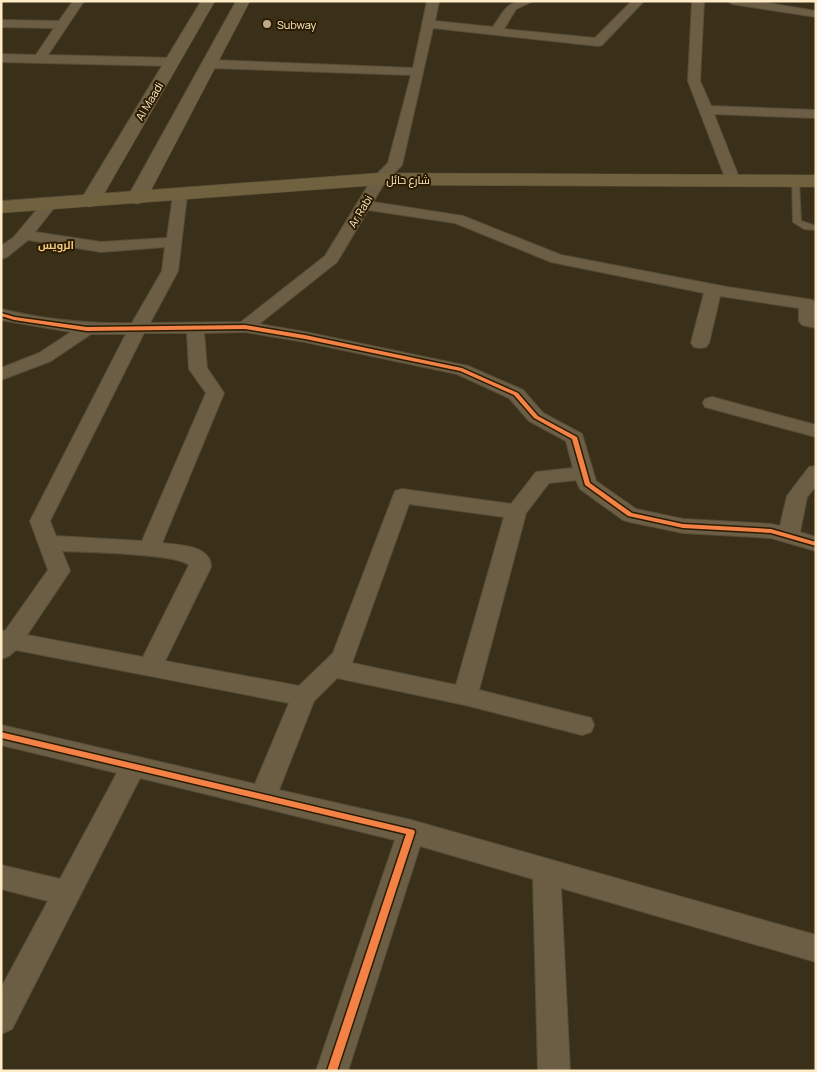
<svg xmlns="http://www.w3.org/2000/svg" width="817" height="1072" font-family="Manrope,Cairo,sans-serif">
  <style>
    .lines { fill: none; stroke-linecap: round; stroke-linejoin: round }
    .lane-casing { stroke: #574d38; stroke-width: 2 }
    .street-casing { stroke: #574d38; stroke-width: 2 }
    .secondary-casing { stroke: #574d38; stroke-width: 1 }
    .primary-casing { stroke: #574d38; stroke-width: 1 }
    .lane { fill: #6b5e44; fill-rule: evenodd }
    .street { fill: #6b5e44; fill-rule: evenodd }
    .secondary { fill: #6d6044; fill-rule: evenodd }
    .primary { fill: #70623f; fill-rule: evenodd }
    .cycleway-casing { stroke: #2b1c00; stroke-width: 3 }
    .cycleway { fill: #f48246; fill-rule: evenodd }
    .poi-dot { fill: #baaa8b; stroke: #2b1c00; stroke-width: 2 }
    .labels { text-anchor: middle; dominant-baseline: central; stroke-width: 4; stroke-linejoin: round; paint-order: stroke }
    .far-poi-label { font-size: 11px; fill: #ffebc8; stroke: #2b1c00; text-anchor: start }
    .far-street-label { font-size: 11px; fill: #ffebc8; stroke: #2b1c00 }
    .far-neighbourhood-label { font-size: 11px; font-weight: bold; fill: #f2cb81; stroke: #2b1c00 }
  </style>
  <rect width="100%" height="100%" fill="#3a301a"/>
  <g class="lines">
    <g class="lane-casing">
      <path id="lane" d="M 792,179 L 799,181 L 801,221 L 816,226 L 816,230 L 804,229 L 793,222 Z"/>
    </g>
    <g class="street-casing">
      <path id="street" d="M 73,1 L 84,1 L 48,55 L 172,58 L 178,62 L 172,66 L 1,62 L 1,54 L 36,55 L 54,28 L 1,27 L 1,20 L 59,21 Z
        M 427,1 L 439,1 L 435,21 L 493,27 C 507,6 507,1 533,1 L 516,9 L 504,29 L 595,38 L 632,1 L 644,1 L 602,45 L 598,46 L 433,28 L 402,165 L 385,182 L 373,202 L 463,216 L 561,255 L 727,287 L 813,300 L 815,304 L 816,328 L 802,325 L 799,321 L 799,308 L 720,296 L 709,343 L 706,347 L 700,348 L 694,347 L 691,343 L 704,293 L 551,262 L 455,223 L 368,210 L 337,262 L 259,324 L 305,332 L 468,366 L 523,390 L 543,413 L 582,434 L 596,481 L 636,509 L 683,519 L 771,524 L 780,526 L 787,496 L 809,467 L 816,466 L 816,486 L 807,497 L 800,532 L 816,537 L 816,551 L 771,538 L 683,533 L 630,522 L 623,520 L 580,489 L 576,480 L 549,483 L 526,513 L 479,690 L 591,718 L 594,725 L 591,732 L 582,735 L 465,705 L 337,678 L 314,701 L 279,790 L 411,820 L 816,935 L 816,962 L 561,888 L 570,1071 L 538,1071 L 533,879 L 420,846 L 348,1071 L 316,1071 L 395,840 L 140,778 L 12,1029 L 1,1034 L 1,988 L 48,901 L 1,889 L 1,865 L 60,879 L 117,773 L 1,745 L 1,725 L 255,784 L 289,703 L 16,650 L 9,656 L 1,659 L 1,630 L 5,631 L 48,570 L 30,521 L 126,334 L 91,334 L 51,361 L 1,380 L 1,368 L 39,353 L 71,332 L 1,320 L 1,309 C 46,320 87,324 132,323 L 162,271 L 165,247 L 101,252 L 28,240 L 7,257 L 1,259 L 1,246 L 14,237 L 44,201 L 54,201 L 57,204 L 35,232 L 101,242 L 167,238 L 173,195 L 175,192 L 185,192 L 187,195 L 178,271 L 150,323 L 241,322 L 325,256 L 372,179 L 388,163 L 411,75 L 210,68 L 204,64 L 210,60 L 413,68 ZM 245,332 L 305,342 L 457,374 L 509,398 L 529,421 L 566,441 L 573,468 L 536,472 L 511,504 L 402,489 L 395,491 L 333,653 L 299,686 L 165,661 L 211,567 C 211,545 178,545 162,543 L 224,393 L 207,368 L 204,333 ZM 144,333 L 187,333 L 189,369 L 206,393 L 142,541 L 56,536 L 50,521 ZM 409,504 L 504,517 L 456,685 L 352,663 ZM 62,551 C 84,552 176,553 189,565 L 143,657 L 27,635 L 70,571 Z
        M 692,1 L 704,1 L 700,81 L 711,106 L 816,110 L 816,118 L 714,114 L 740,180 L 738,183 L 728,183 L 726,180 L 688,81 Z
        M 727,1 L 756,1 L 816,11 L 816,17 L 732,4 Z
        M 712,397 L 816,425 L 816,437 L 705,407 L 703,403 L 705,399 Z"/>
    </g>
    <g class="secondary-casing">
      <path id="secondary" d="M 201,1 L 215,1 L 100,201 L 97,205 L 90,207 L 83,205 L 80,201 Z
        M 236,1 L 250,1 L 147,198 L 144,202 L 137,204 L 130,202 L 127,198 Z"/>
    </g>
    <g class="primary-casing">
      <path id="primary" d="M 379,173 L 816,175 L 816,187 L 379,185 L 1,213 L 1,201 Z"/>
    </g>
    <use href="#lane" class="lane"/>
    <use href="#street" class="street"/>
    <use href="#secondary" class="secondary"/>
    <use href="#primary" class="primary"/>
    <g class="cycleway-casing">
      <path id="cycleway" d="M 1,313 L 15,317 L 87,327 L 245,325 L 305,335 L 462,368 L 518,393 L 538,416 L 577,437 L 590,483 L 632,513 L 683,524 L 771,529 L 816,542 L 816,546 L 771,533 L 683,528 L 628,516 L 585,485 L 572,439 L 534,418 L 514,395 L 460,371 L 305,339 L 245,329 L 87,331 L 14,320 L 1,316 Z
        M 1,732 L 414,830 L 415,832 L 337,1071 L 327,1071 L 406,834 L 1,738 Z"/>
    </g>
    <use href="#cycleway" class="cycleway"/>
  </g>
  <circle class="poi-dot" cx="267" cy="24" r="5"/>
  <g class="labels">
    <g class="far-poi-label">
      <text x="277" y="24">Subway</text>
    </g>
    <g class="far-street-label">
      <text transform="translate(149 101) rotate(-59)">Al Maadi</text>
      <text x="408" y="179">شارع حائل</text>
      <text transform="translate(360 211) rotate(-59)">Ar Rabi</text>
    </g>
    <g class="far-neighbourhood-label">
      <text x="56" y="244">الرويس</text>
    </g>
  </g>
  <rect width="817" height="1072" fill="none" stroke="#ffebc8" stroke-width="5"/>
</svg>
